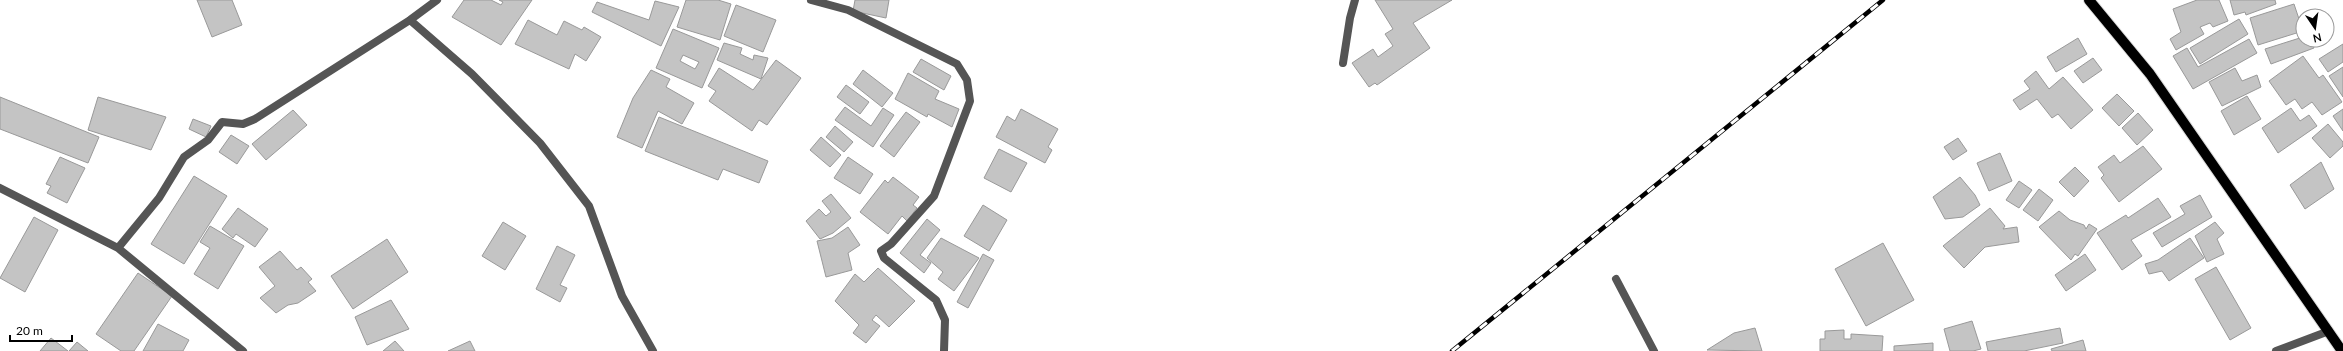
<svg xmlns="http://www.w3.org/2000/svg" width="2343" height="351" font-family="Lato,sans-serif">
  <style>
    .building { fill: #c4c4c4; stroke: #999; fill-rule: evenodd }
    .lines { fill: none; stroke-linecap: round; stroke-linejoin: round }
    .primary-casing { stroke: #dbdbdb; stroke-width: 12 }
    .street { stroke: #555; stroke-width: 8 }
    .primary { stroke: #000; stroke-width: 10 }
    .rail-casing { stroke: #000; stroke-width: 4.5 }
    .rail { stroke: #fff; stroke-width: 3; stroke-dasharray: 9; stroke-linecap: butt }
  </style>
  <rect width="100%" height="100%" fill="#fff"/>
  <path class="building" d="M 197,0 L 232,0 L 242,25 L 212,37 Z
    M 464,0 L 491,0 L 501,5 L 503,2 L 499,0 L 532,0 L 501,45 L 452,17 Z
    M 686,0 L 718,0 L 731,4 L 720,40 L 677,27 Z
    M 855,0 L 889,0 L 886,18 L 853,11 Z
    M 1375,0 L 1452,0 L 1413,23 L 1430,48 L 1377,85 L 1375,83 L 1369,87 L 1352,63 L 1373,49 L 1378,57 L 1393,46 L 1385,34 L 1393,29 Z
    M 2197,0 L 2219,0 L 2228,21 L 2213,27 L 2210,23 L 2200,27 L 2204,34 L 2176,50 L 2170,39 L 2181,32 L 2173,9 Z
    M 2230,0 L 2275,0 L 2276,4 L 2246,15 L 2245,12 L 2234,15 Z
    M 655,1 L 679,7 L 661,46 L 592,12 L 597,2 L 649,20 Z
    M 2294,4 L 2303,31 L 2258,45 L 2250,18 Z
    M 736,5 L 776,20 L 763,52 L 724,36 Z
    M 2239,19 L 2248,34 L 2200,64 L 2190,48 Z
    M 528,20 L 557,35 L 564,21 L 582,30 L 584,27 L 601,37 L 586,61 L 575,54 L 569,69 L 515,44 Z
    M 673,29 L 719,48 L 702,88 L 656,68 ZM 683,55 L 699,62 L 695,69 L 680,61 Z
    M 2303,37 L 2303,40 L 2311,40 L 2314,48 L 2271,64 L 2265,49 Z
    M 2078,38 L 2087,54 L 2056,72 L 2047,57 Z
    M 2249,39 L 2257,53 L 2193,89 L 2173,56 L 2187,48 L 2198,67 Z
    M 724,43 L 742,48 L 740,54 L 753,60 L 754,55 L 768,58 L 761,79 L 717,60 Z
    M 2343,44 L 2343,62 L 2328,72 L 2319,59 Z
    M 2303,56 L 2319,78 L 2323,75 L 2342,102 L 2322,115 L 2312,102 L 2302,109 L 2295,99 L 2286,105 L 2269,81 Z
    M 2093,58 L 2102,70 L 2083,83 L 2074,71 Z
    M 921,59 L 951,76 L 944,90 L 913,72 Z
    M 776,60 L 801,78 L 767,125 L 759,120 L 752,131 L 709,101 L 716,91 L 708,86 L 719,68 L 753,90 Z
    M 2343,67 L 2343,97 L 2329,76 Z
    M 2235,68 L 2242,81 L 2257,75 L 2261,87 L 2222,106 L 2209,82 Z
    M 651,70 L 670,79 L 666,87 L 694,103 L 682,124 L 658,111 L 642,148 L 617,137 L 633,98 Z
    M 863,70 L 893,93 L 882,107 L 853,84 Z
    M 2036,71 L 2049,89 L 2063,77 L 2093,110 L 2071,129 L 2058,114 L 2052,118 L 2037,99 L 2020,110 L 2013,100 L 2030,89 L 2024,81 Z
    M 908,73 L 939,91 L 935,99 L 959,109 L 952,127 L 928,114 L 927,117 L 895,99 Z
    M 846,85 L 869,102 L 860,114 L 837,97 Z
    M 2117,94 L 2134,111 L 2119,126 L 2102,108 Z
    M 2247,96 L 2261,119 L 2234,135 L 2221,111 Z
    M 0,97 L 99,137 L 88,163 L 0,129 Z
    M 98,97 L 166,117 L 151,150 L 88,130 Z
    M 845,107 L 871,126 L 883,108 L 894,115 L 873,147 L 835,120 Z
    M 2291,108 L 2300,121 L 2309,115 L 2317,126 L 2278,153 L 2262,128 Z
    M 1021,109 L 1058,129 L 1048,147 L 1052,150 L 1045,163 L 996,137 L 1007,116 L 1015,121 Z
    M 2343,109 L 2343,131 L 2333,116 Z
    M 293,110 L 307,125 L 266,160 L 252,144 Z
    M 906,112 L 920,122 L 894,157 L 880,146 Z
    M 2138,113 L 2153,130 L 2137,145 L 2122,128 Z
    M 659,117 L 768,161 L 759,183 L 723,169 L 718,180 L 645,151 Z
    M 193,119 L 211,126 L 206,137 L 189,129 Z
    M 2328,124 L 2343,142 L 2343,146 L 2330,158 L 2312,138 Z
    M 835,126 L 853,142 L 844,152 L 826,137 Z
    M 231,135 L 249,146 L 237,164 L 219,152 Z
    M 821,137 L 841,155 L 830,167 L 810,150 Z
    M 1958,138 L 1967,151 L 1953,160 L 1944,147 Z
    M 2143,146 L 2162,169 L 2119,202 L 2101,178 L 2104,175 L 2098,167 L 2114,155 L 2120,163 Z
    M 999,149 L 1027,163 L 1011,192 L 984,178 Z
    M 2000,153 L 2012,181 L 1989,191 L 1977,163 Z
    M 60,157 L 85,168 L 67,203 L 47,193 L 51,186 L 46,184 Z
    M 848,157 L 873,174 L 860,194 L 834,178 Z
    M 2321,162 L 2334,189 L 2305,209 L 2290,185 Z
    M 2075,167 L 2089,181 L 2074,197 L 2059,182 Z
    M 194,176 L 227,196 L 184,264 L 151,244 Z
    M 893,177 L 919,197 L 913,205 L 917,208 L 907,221 L 902,216 L 888,234 L 860,212 L 885,180 L 888,183 Z
    M 1960,177 L 1975,195 L 1980,205 L 1963,217 L 1945,219 L 1933,197 Z
    M 2019,181 L 2032,190 L 2019,208 L 2006,200 Z
    M 2039,189 L 2053,200 L 2038,221 L 2023,210 Z
    M 831,194 L 851,218 L 833,233 L 820,239 L 806,221 L 819,209 L 826,216 L 831,212 L 822,201 Z
    M 2200,195 L 2212,217 L 2162,247 L 2153,233 L 2185,214 L 2180,206 Z
    M 2158,198 L 2171,217 L 2131,240 L 2142,256 L 2122,270 L 2097,233 L 2126,215 L 2128,218 Z
    M 983,205 L 1007,220 L 989,251 L 964,236 Z
    M 238,208 L 268,229 L 255,247 L 236,234 L 233,238 L 222,229 Z
    M 1990,208 L 2005,226 L 2003,229 L 2017,227 L 2019,242 L 1985,247 L 1964,268 L 1943,246 Z
    M 2059,211 L 2070,220 L 2084,225 L 2086,229 L 2089,224 L 2097,229 L 2078,256 L 2075,254 L 2071,260 L 2039,227 Z
    M 34,217 L 58,230 L 25,292 L 0,278 Z
    M 927,219 L 940,230 L 920,255 L 931,263 L 924,273 L 900,253 Z
    M 503,222 L 526,236 L 505,270 L 482,256 Z
    M 2215,222 L 2224,233 L 2217,239 L 2224,254 L 2207,262 L 2195,236 Z
    M 210,226 L 244,246 L 218,289 L 194,274 L 210,248 L 200,242 Z
    M 848,227 L 860,245 L 848,253 L 852,270 L 826,277 L 817,241 L 832,238 Z
    M 941,238 L 979,258 L 954,291 L 938,279 L 943,272 L 927,258 Z
    M 2190,238 L 2204,258 L 2169,281 L 2162,271 L 2149,274 L 2145,264 L 2158,260 Z
    M 387,239 L 408,272 L 353,309 L 331,276 Z
    M 1883,243 L 1914,300 L 1866,326 L 1835,269 Z
    M 557,246 L 575,255 L 560,285 L 567,288 L 560,302 L 536,289 Z
    M 280,251 L 297,270 L 301,267 L 312,279 L 308,282 L 316,291 L 298,303 L 288,305 L 276,313 L 260,298 L 275,286 L 259,267 Z
    M 983,254 L 994,260 L 968,308 L 957,302 Z
    M 2085,254 L 2096,270 L 2066,291 L 2055,275 Z
    M 2216,267 L 2251,328 L 2230,340 L 2195,279 Z
    M 878,268 L 915,301 L 889,327 L 876,315 L 872,320 L 880,326 L 866,343 L 853,333 L 859,325 L 835,301 L 855,274 L 864,282 Z
    M 138,273 L 172,296 L 134,351 L 121,351 L 96,334 Z
    M 391,300 L 409,329 L 367,345 L 355,317 Z
    M 1972,321 L 1981,349 L 1973,351 L 1950,351 L 1944,329 Z
    M 158,324 L 189,340 L 183,351 L 143,351 Z
    M 1755,328 L 1762,351 L 1707,350 L 1734,333 Z
    M 2060,328 L 2063,343 L 2024,351 L 1988,351 L 1986,342 Z
    M 1844,330 L 1844,339 L 1851,339 L 1851,334 L 1883,336 L 1882,351 L 1820,351 L 1820,339 L 1825,339 L 1825,331 Z
    M 51,338 L 68,351 L 40,351 Z
    M 2083,340 L 2086,351 L 2052,351 L 2051,349 Z
    M 395,341 L 404,351 L 383,351 Z
    M 470,341 L 475,351 L 448,351 Z
    M 77,342 L 88,351 L 69,351 Z
    M 1933,343 L 1933,351 L 1894,351 L 1894,346 Z"/>
  <g class="lines">
    <g class="primary-casing">
      <path id="primary" d="M 2089,0 L 2150,74 L 2342,351"/>
    </g>
    <path class="street" d="M 811,0 L 848,10 L 957,64 L 967,80 L 970,101 L 934,196 L 891,244 L 881,251 L 884,258 L 936,300 L 945,320 L 944,351
      M 410,20 L 472,74 L 540,143 L 589,206 L 622,296 L 653,351
      M 1343,63 L 1350,18 L 1355,0
      M 0,188 L 118,248 L 243,351
      M 118,248 L 159,198 L 184,157 L 208,140 L 222,122 L 243,124 L 255,119 L 410,20 L 437,0
      M 1616,279 L 1654,351
      M 2276,351 L 2329,331"/>
    <use href="#primary" class="primary"/>
    <g class="rail-casing">
      <path id="rail" d="M 1452,351 L 1883,0"/>
    </g>
    <use href="#rail" class="rail"/>
  </g>
  <g transform="translate(2315 28) rotate(167)"><circle r="19" fill="#ffffff" stroke="#999999"/>
  <path d="M0-3L7 15L0 10L-7 15Z" fill="#000000"/>
  <text y="-6" font-size="11" font-weight="bold" text-anchor="middle" fill="#000000">N</text>
  </g>
  <path d="M10 335v6h62v-6" fill="none" stroke="#000000" stroke-width="2"/>
  <text x="16" y="335" font-size="12" fill="#000000" stroke="#ffffff" stroke-width="3" paint-order="stroke">20 m</text>
</svg>
